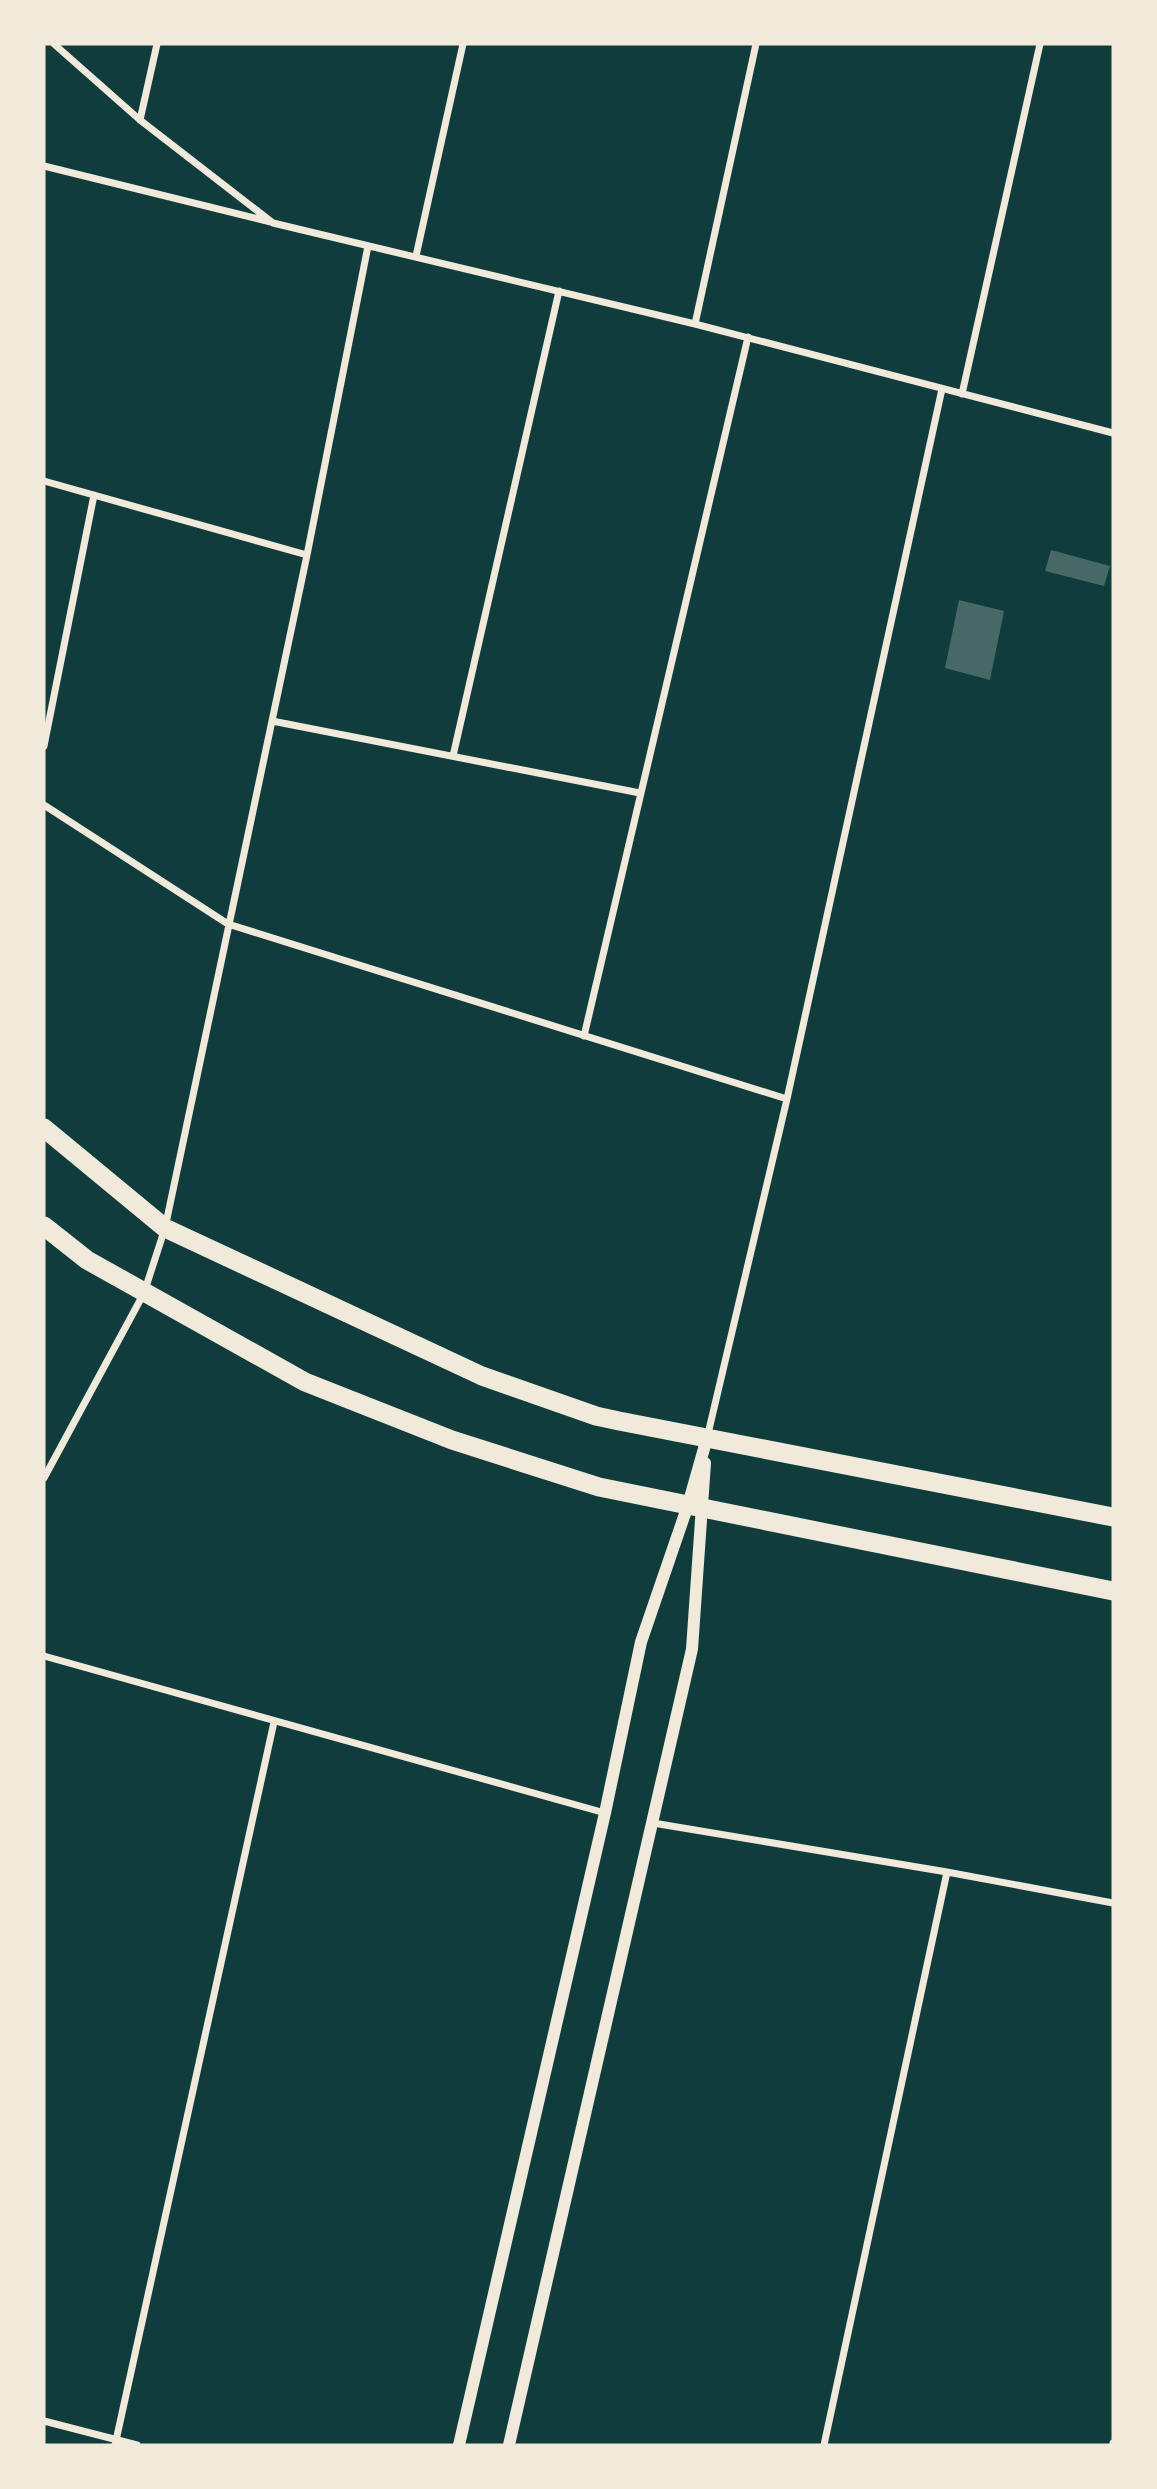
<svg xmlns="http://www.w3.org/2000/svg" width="1157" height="2489" font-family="'Noto Sans',sans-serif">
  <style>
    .building { fill: #486865 }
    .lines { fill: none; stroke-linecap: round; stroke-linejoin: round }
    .minor { stroke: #f1e9da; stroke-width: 7 }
    .tertiary { stroke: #f1e9da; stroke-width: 12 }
    .trunk { stroke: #f1e9da; stroke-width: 19 }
  </style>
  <rect width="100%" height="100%" fill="#0f3d3e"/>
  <path class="building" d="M 1051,550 L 1110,566 L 1104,586 L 1045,571 Z
    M 959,600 L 1004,611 L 990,680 L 945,668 Z"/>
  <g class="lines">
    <path class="minor" d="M 54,44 L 140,120 L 273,223 L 695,324 L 1113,433
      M 140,120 L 157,44
      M 44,166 L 271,222
      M 416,256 L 463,44
      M 695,324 L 756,44
      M 962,394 L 1040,44
      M 44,481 L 307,555
      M 272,721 L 640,793
      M 44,746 L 94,495
      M 453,756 L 559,291
      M 44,805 L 228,924 L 787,1099
      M 584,1036 L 748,337
      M 707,1438 L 787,1099 L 942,389
      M 44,1478 L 144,1293 L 165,1228 L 307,555 L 368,246
      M 44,1656 L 605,1813
      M 653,1823 L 947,1872 L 1113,1903
      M 44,2421 L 137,2445
      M 115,2445 L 274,1722
      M 824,2445 L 947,1872
      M 1113,2445 L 1113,2443"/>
    <path class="tertiary" d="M 459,2445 L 605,1813 L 641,1642 L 688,1505 L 707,1438
      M 509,2445 L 692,1649 L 705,1463"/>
    <path class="trunk" d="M 44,1128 L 165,1228 L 482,1376 L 596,1416 L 619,1421 L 1113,1517
      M 44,1226 L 87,1260 L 305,1382 L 452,1440 L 599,1487 L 1113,1591"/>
  </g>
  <rect width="1157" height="2489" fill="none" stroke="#f1e9da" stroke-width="91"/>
</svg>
